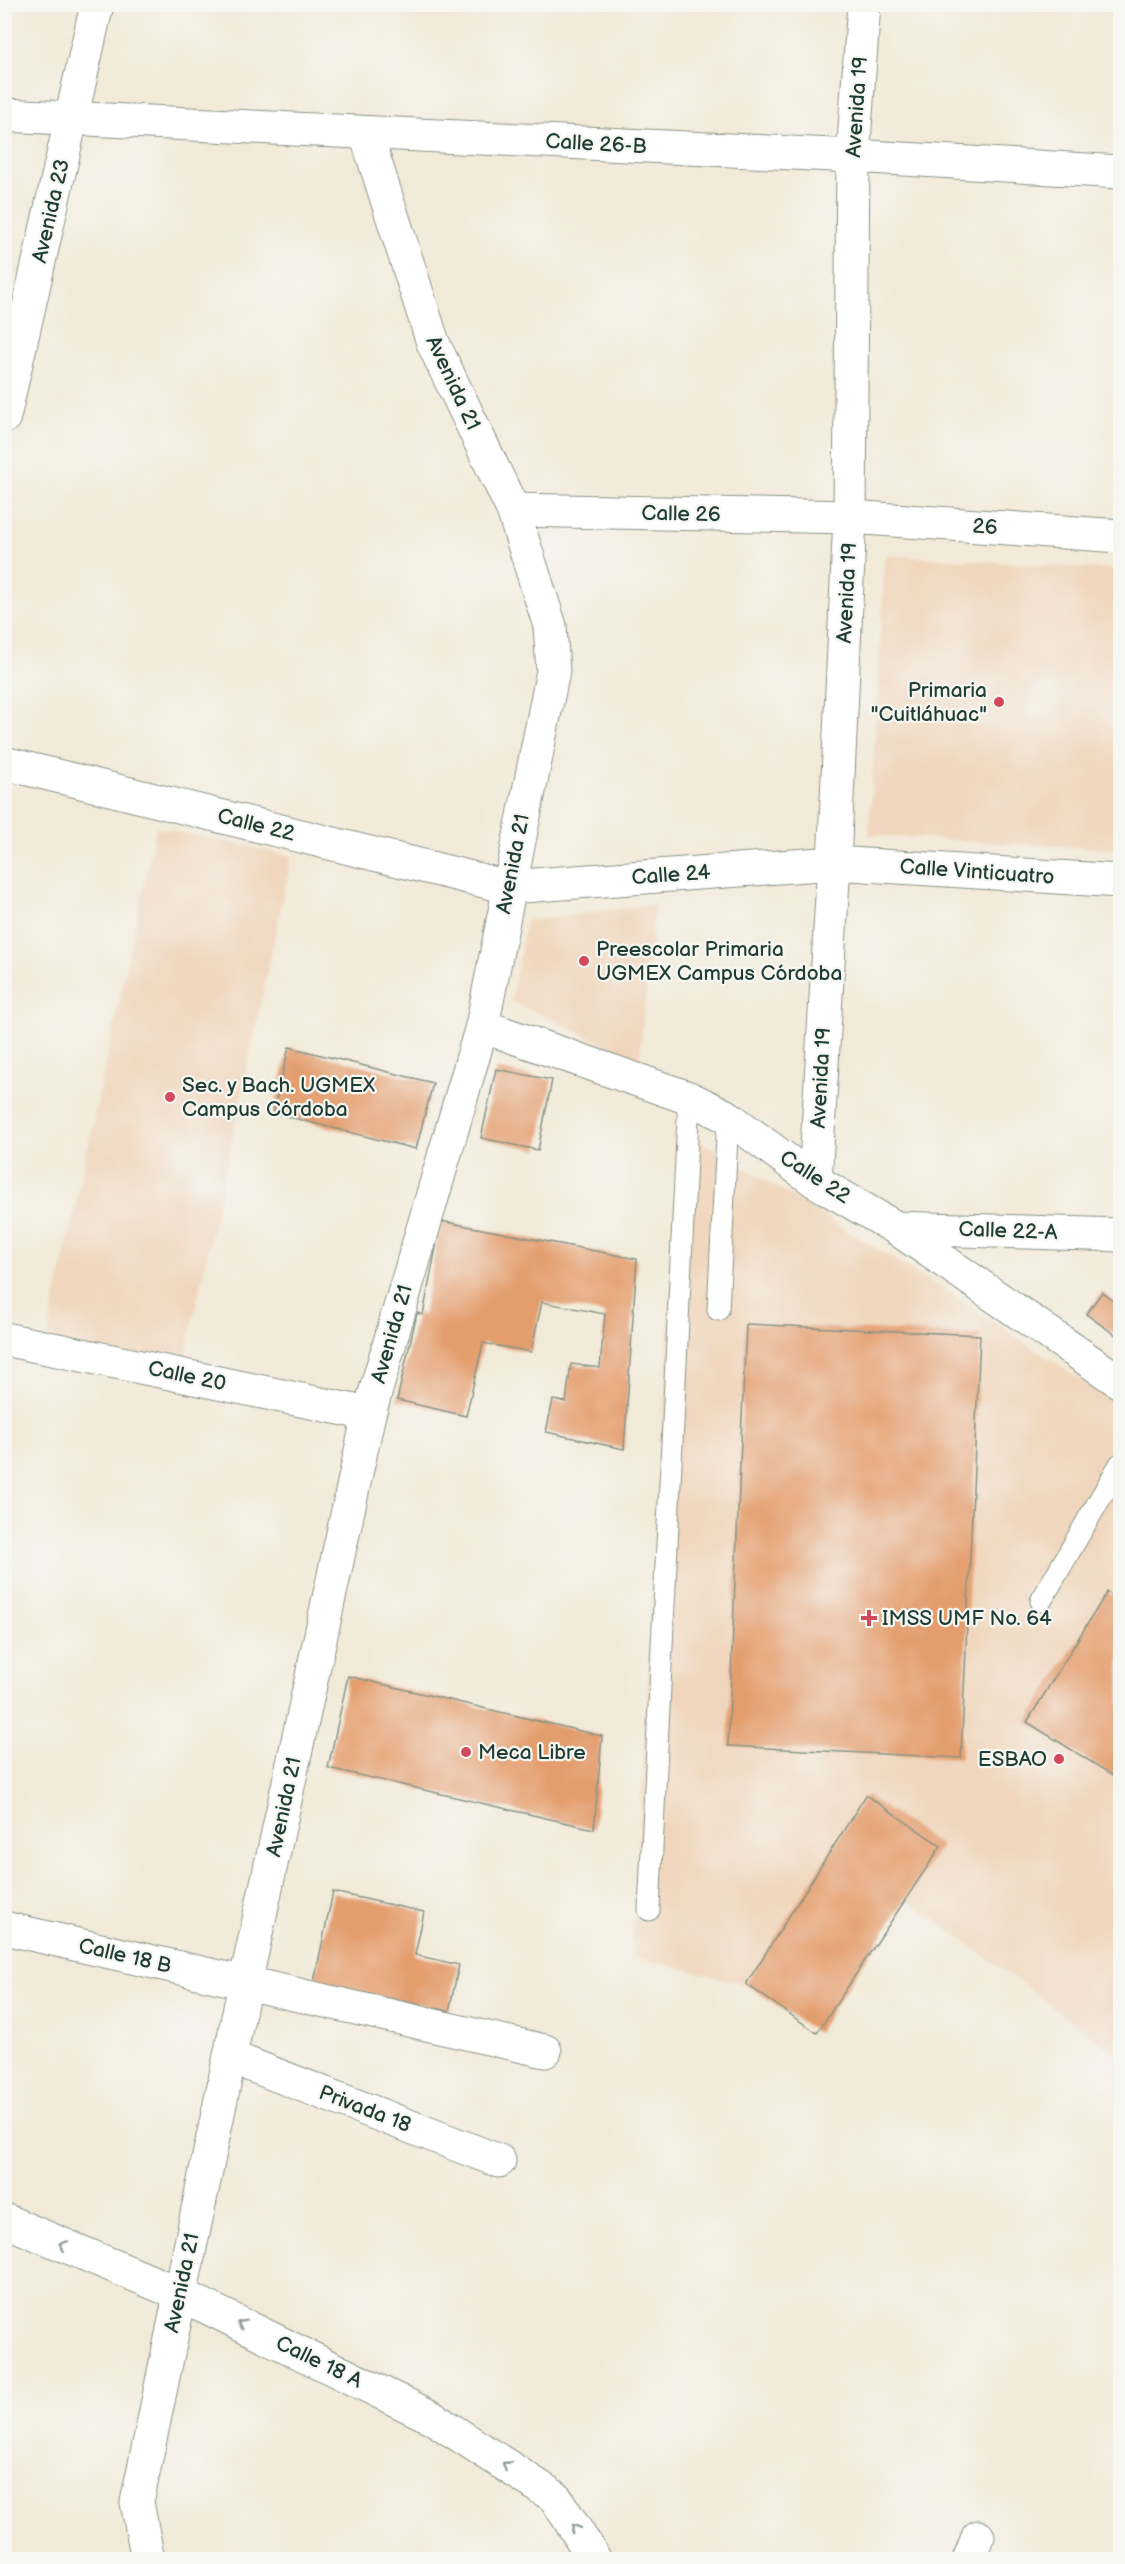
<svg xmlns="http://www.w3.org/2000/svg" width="1125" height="2564" font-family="'Balsamiq Sans',sans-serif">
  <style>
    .built { fill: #f0d6bc }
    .building { fill: #e49e6e }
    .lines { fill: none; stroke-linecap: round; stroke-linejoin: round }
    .lane-casing { stroke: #889486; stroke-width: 23 }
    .street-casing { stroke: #889486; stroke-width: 35 }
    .secondary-casing { stroke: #889486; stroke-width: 35 }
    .lane { stroke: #fff; stroke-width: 21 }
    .street { stroke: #fff; stroke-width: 33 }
    .secondary { stroke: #fff; stroke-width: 33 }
    .oneway { stroke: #8f9e9a }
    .poi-dot { fill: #d1495b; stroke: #f6f6f2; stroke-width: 2 }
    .labels { text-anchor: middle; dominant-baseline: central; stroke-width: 4.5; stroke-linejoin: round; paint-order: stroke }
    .street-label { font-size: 21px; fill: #1f3d34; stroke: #f6f6f2 }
    .poi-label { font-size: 21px; fill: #1f3d34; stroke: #f6f6f2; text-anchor: start }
  </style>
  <rect width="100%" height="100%" fill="#f6f6f2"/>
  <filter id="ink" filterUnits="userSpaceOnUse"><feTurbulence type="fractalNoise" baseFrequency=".0167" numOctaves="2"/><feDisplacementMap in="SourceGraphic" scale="12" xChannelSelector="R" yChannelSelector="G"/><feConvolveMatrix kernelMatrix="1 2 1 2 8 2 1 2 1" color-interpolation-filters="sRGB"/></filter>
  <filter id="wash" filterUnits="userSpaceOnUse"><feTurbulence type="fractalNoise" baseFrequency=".008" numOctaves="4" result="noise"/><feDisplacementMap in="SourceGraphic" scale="24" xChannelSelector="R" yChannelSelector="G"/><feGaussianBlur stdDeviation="1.35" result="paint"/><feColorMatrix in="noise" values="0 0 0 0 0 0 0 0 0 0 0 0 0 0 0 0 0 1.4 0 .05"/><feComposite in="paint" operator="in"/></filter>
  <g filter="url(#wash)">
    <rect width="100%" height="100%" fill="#f2ead8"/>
    <path class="built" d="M 885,555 L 1120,570 L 1120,850 L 869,835 Z
      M 156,827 L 292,856 L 183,1368 L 47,1339 Z
      M 655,904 L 639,1060 L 511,1001 L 526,921 Z
      M 680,1128 L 964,1302 L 1120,1406 L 1120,2057 L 906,1898 L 817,2033 L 746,1984 L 632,1957 Z"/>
    <g id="blocks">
      <path class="building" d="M 289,1047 L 433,1083 L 416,1149 L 273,1113 Z
        M 496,1069 L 552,1080 L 538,1150 L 481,1138 Z
        M 441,1221 L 637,1259 L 624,1449 L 546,1432 L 553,1400 L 566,1402 L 571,1364 L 600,1368 L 605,1314 L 542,1302 L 531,1352 L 483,1343 L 466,1416 L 397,1400 L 417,1313 L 423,1315 Z
        M 1102,1292 L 1120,1306 L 1120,1338 L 1086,1314 Z
        M 746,1324 L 980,1335 L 961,1758 L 728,1746 Z
        M 1107,1592 L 1120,1601 L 1120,1780 L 1027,1722 Z
        M 348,1676 L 602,1736 L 594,1829 L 328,1768 Z
        M 866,1795 L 941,1846 L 817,2033 L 746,1984 Z
        M 333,1892 L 424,1912 L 415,1955 L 459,1965 L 449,2011 L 314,1982 Z"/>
    </g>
  </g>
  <g filter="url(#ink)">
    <use href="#blocks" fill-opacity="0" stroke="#889486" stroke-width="1.5"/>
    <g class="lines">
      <g class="lane-casing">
        <path id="lane" d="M 718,1310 L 728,1117
          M 1041,1601 L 1120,1464
          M 649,1910 L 689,1098"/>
      </g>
      <g class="street-casing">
        <path id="street" d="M 4,115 L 853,156 L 1120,172
          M 513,510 L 850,517 L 1120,536
          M 4,763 L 508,887 L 834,863 L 1120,881
          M 482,1026 L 689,1098 L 728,1117 L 815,1181 L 896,1228 L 1120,1382
          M 815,1181 L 834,863 L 850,517 L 853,156 L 864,4
          M 896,1228 L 1120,1235
          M 4,1339 L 369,1414
          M 4,1928 L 545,2051
          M 230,2057 L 499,2161
          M 4,2220 L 180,2294 L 431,2417 L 555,2497 L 595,2560
          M 148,2560 L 137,2502 L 245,1984 L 369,1414 L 482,1026 L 553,671 L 550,626 L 513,510 L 433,343 L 366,134
          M 969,2560 L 978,2537"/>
      </g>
      <g class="secondary-casing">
        <path id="secondary" d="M 4,417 L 97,4"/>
      </g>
      <use href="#lane" class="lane"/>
      <use href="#street" class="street"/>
      <use href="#secondary" class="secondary"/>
    </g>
    <defs><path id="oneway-chevron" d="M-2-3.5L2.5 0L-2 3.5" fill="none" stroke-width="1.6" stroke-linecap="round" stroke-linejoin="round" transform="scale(1.5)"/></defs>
    <g class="oneway">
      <use href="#oneway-chevron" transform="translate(63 2245) rotate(-157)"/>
      <use href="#oneway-chevron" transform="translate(241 2324) rotate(-154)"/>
      <use href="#oneway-chevron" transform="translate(506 2465) rotate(-147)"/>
      <use href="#oneway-chevron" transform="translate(575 2528) rotate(-122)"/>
    </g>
  </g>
  <g class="poi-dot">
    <circle cx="999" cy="702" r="6"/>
    <circle cx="584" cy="961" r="6"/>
    <circle cx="170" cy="1097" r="6"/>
    <path d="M866 1609h6v6h6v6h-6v6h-6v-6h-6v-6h6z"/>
    <circle cx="466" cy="1752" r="6"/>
    <circle cx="1059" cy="1759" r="6"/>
  </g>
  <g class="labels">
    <g class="street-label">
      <text transform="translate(857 107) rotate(-86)">Avenida 19</text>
      <text transform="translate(596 144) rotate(3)">Calle 26-B</text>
      <text transform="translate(51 211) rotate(-77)">Avenida 23</text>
      <text transform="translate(453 383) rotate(65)">Avenida 21</text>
      <text transform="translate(681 514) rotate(1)">Calle 26</text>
      <text transform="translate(985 527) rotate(4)">26</text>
      <text transform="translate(847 593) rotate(-87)">Avenida 19</text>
      <text transform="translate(256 825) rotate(14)">Calle 22</text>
      <text transform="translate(513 864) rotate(-79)">Avenida 21</text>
      <text transform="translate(977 872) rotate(4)">Calle Vinticuatro</text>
      <text transform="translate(671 875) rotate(-4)">Calle 24</text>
      <text transform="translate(821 1078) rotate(-87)">Avenida 19</text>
      <text transform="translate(815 1177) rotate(33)">Calle 22</text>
      <text transform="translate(1008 1231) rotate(2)">Calle 22-A</text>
      <text transform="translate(392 1334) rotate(-74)">Avenida 21</text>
      <text transform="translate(187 1376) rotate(12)">Calle 20</text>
      <text transform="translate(284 1807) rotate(-78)">Avenida 21</text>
      <text transform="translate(125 1956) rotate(13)">Calle 18 B</text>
      <text transform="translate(365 2109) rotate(21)">Privada 18</text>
      <text transform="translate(182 2283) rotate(-78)">Avenida 21</text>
      <text transform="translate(319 2362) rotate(26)">Calle 18 A</text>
    </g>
    <g class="poi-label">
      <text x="987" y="690" text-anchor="end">Primaria<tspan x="987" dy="24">"Cuitláhuac"</tspan></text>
      <text x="596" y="949">Preescolar Primaria<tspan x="596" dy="24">UGMEX Campus Córdoba</tspan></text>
      <text x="182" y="1085">Sec. y Bach. UGMEX<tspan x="182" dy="24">Campus Córdoba</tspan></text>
      <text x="882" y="1618">IMSS UMF No. 64</text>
      <text x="478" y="1752">Meca Libre</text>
      <text x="1047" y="1759" text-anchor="end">ESBAO</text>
    </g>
  </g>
  <rect width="1125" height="2564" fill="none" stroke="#f6f6f2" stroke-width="24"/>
</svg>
